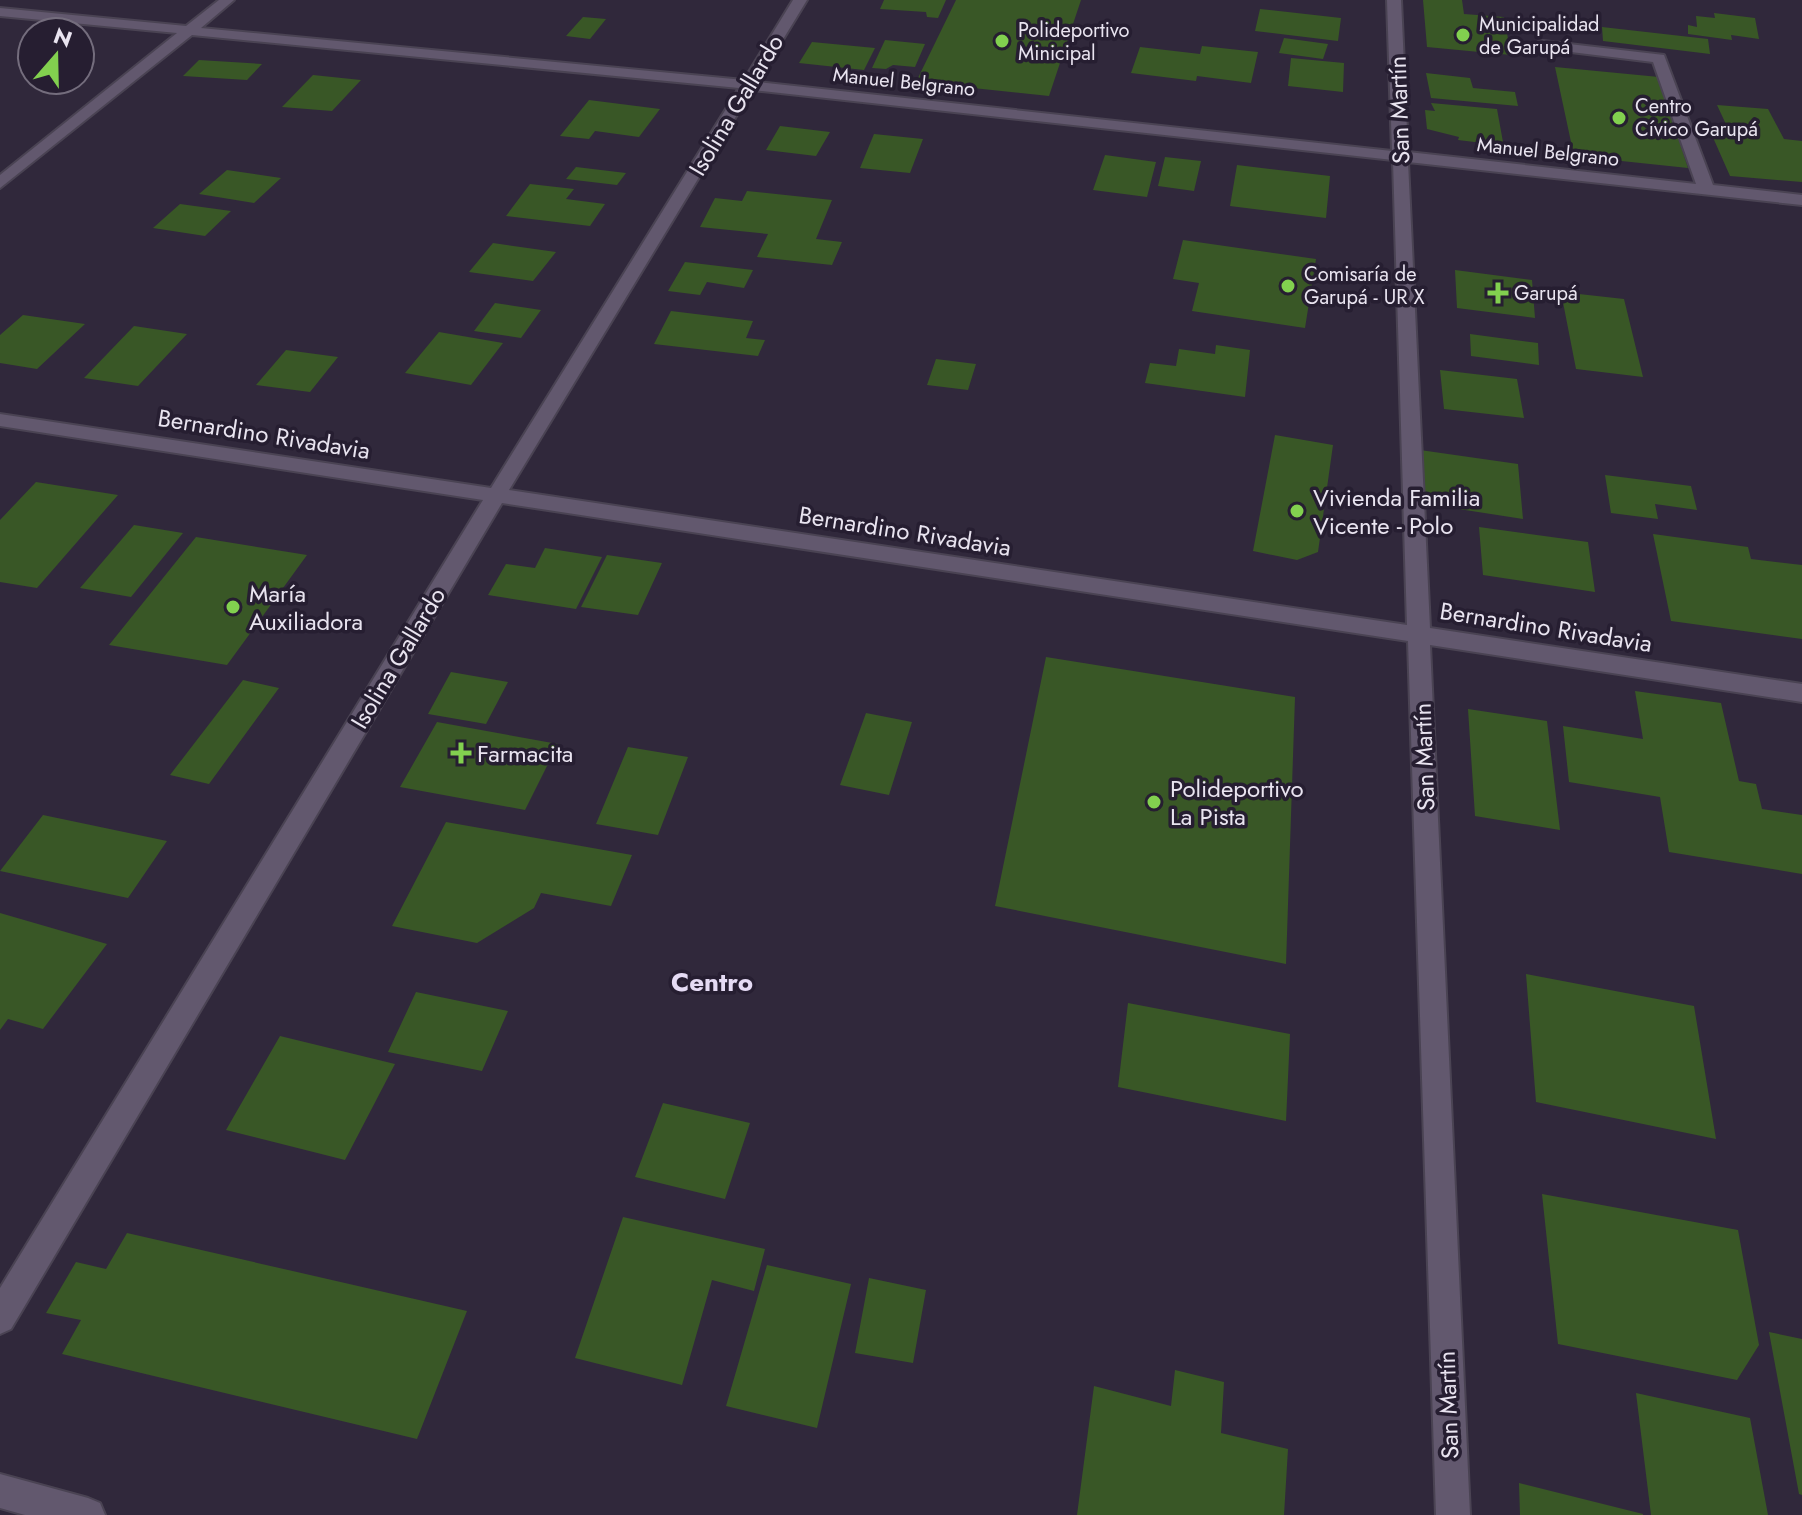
<svg xmlns="http://www.w3.org/2000/svg" width="1802" height="1515" font-family="Jost,sans-serif">
  <style>
    .building { fill: #395726 }
    .lines { fill: none; stroke-linecap: round; stroke-linejoin: round }
    .minor-casing { stroke: #4a4353; stroke-width: 4 }
    .minor { fill: #62586e; fill-rule: evenodd }
    .poi-dot { fill: #82d04f; stroke: #261e31; stroke-width: 3 }
    .labels { text-anchor: middle; dominant-baseline: central; stroke-width: 7; stroke-linejoin: round; paint-order: stroke }
    .far-poi-label { font-size: 20px; fill: #e9e4f0; stroke: #261e31; text-anchor: start }
    .far-street-label { font-size: 20px; fill: #e9e4f0; stroke: #261e31 }
    .street-label { font-size: 24px; fill: #e9e4f0; stroke: #261e31 }
    .poi-label { font-size: 24px; fill: #e9e4f0; stroke: #261e31; text-anchor: start }
    .neighbourhood-label { font-size: 26px; font-weight: bold; fill: #e5dbf4; stroke: #261e31 }
  </style>
  <rect width="100%" height="100%" fill="#30283b"/>
  <path class="building" d="M 884,0 L 946,0 L 938,18 L 927,17 L 926,12 L 880,9 Z
    M 956,0 L 1081,0 L 1049,96 L 916,82 Z
    M 1423,0 L 1462,0 L 1464,14 L 1504,17 L 1511,55 L 1427,47 Z
    M 1260,9 L 1341,18 L 1338,41 L 1255,31 Z
    M 1714,13 L 1755,18 L 1759,39 L 1731,35 L 1732,40 L 1688,34 L 1688,25 L 1697,27 L 1696,16 L 1715,18 Z
    M 583,17 L 606,19 L 590,39 L 566,36 Z
    M 1602,27 L 1708,39 L 1710,54 L 1603,41 Z
    M 1284,38 L 1328,44 L 1323,59 L 1279,53 Z
    M 885,40 L 925,44 L 915,67 L 893,65 L 886,69 L 872,68 Z
    M 812,42 L 875,48 L 864,70 L 799,63 Z
    M 1202,46 L 1258,52 L 1251,83 L 1197,76 L 1196,81 L 1131,73 L 1140,47 L 1200,54 Z
    M 1291,58 L 1344,63 L 1343,92 L 1288,86 Z
    M 199,60 L 262,64 L 247,80 L 183,76 Z
    M 1555,67 L 1659,77 L 1688,168 L 1574,156 Z
    M 1426,73 L 1470,78 L 1473,88 L 1515,92 L 1518,106 L 1431,98 Z
    M 313,75 L 361,80 L 332,111 L 282,107 Z
    M 589,100 L 660,109 L 639,137 L 595,131 L 589,139 L 560,136 Z
    M 1431,103 L 1497,109 L 1503,142 L 1491,144 L 1458,140 L 1459,137 L 1427,129 L 1425,110 L 1435,111 Z
    M 1717,105 L 1768,109 L 1784,139 L 1802,141 L 1802,182 L 1730,176 L 1711,133 L 1731,135 Z
    M 780,126 L 830,132 L 816,156 L 766,150 Z
    M 874,134 L 923,139 L 910,173 L 860,168 Z
    M 1105,155 L 1156,162 L 1147,197 L 1093,190 Z
    M 1165,157 L 1201,161 L 1194,191 L 1158,186 Z
    M 1237,165 L 1330,176 L 1326,218 L 1230,206 Z
    M 576,167 L 626,173 L 617,185 L 566,179 Z
    M 227,170 L 281,178 L 254,203 L 199,194 Z
    M 530,184 L 574,189 L 566,199 L 605,204 L 590,226 L 506,216 Z
    M 747,191 L 832,200 L 816,239 L 842,242 L 832,265 L 757,257 L 768,234 L 700,227 L 715,198 L 742,201 Z
    M 180,204 L 231,211 L 205,236 L 153,228 Z
    M 1183,240 L 1316,259 L 1305,328 L 1192,311 L 1199,283 L 1173,279 Z
    M 493,243 L 556,252 L 533,281 L 469,272 Z
    M 685,262 L 753,270 L 744,288 L 707,282 L 700,295 L 668,291 Z
    M 1455,270 L 1532,280 L 1535,318 L 1457,308 Z
    M 1561,292 L 1624,299 L 1643,377 L 1576,369 Z
    M 495,303 L 541,310 L 521,338 L 474,331 Z
    M 671,311 L 753,321 L 746,338 L 765,340 L 758,356 L 654,344 Z
    M 23,315 L 85,324 L 37,369 L 0,363 L 0,335 Z
    M 134,326 L 187,334 L 138,386 L 84,378 Z
    M 439,332 L 503,343 L 471,385 L 405,373 Z
    M 1470,334 L 1538,343 L 1539,365 L 1471,356 Z
    M 1216,345 L 1250,350 L 1245,397 L 1145,383 L 1150,363 L 1176,366 L 1179,349 L 1215,354 Z
    M 286,350 L 338,357 L 310,392 L 256,385 Z
    M 936,359 L 976,364 L 968,390 L 927,385 Z
    M 1440,370 L 1517,379 L 1524,418 L 1444,409 Z
    M 1275,435 L 1333,445 L 1318,552 L 1297,560 L 1253,551 Z
    M 1420,450 L 1518,464 L 1523,519 L 1420,503 Z
    M 1605,475 L 1691,486 L 1697,510 L 1655,504 L 1658,519 L 1611,513 Z
    M 36,482 L 118,495 L 37,588 L 0,582 L 0,520 Z
    M 134,525 L 183,533 L 131,597 L 80,588 Z
    M 1479,527 L 1588,542 L 1595,592 L 1483,575 Z
    M 1653,534 L 1748,547 L 1751,559 L 1802,565 L 1802,639 L 1671,621 Z
    M 196,537 L 307,555 L 227,665 L 109,645 Z
    M 545,548 L 602,557 L 576,609 L 488,595 L 506,564 L 535,568 Z
    M 607,555 L 662,563 L 638,615 L 581,607 Z
    M 1046,657 L 1295,697 L 1286,964 L 995,906 Z
    M 451,672 L 508,682 L 486,724 L 428,714 Z
    M 243,680 L 279,688 L 209,784 L 170,775 Z
    M 1635,691 L 1721,703 L 1739,781 L 1756,784 L 1762,809 L 1802,815 L 1802,874 L 1669,852 L 1660,797 L 1569,782 L 1563,726 L 1643,739 Z
    M 1468,709 L 1547,721 L 1560,830 L 1475,816 Z
    M 866,713 L 912,722 L 889,795 L 840,785 Z
    M 437,722 L 558,744 L 525,810 L 400,787 Z
    M 628,747 L 688,757 L 658,835 L 596,824 Z
    M 43,815 L 167,841 L 128,898 L 0,871 Z
    M 446,822 L 632,855 L 611,906 L 541,893 L 534,908 L 477,943 L 392,926 Z
    M 0,913 L 107,944 L 43,1029 L 8,1019 L 0,1030 Z
    M 1526,974 L 1694,1006 L 1716,1139 L 1536,1102 Z
    M 416,992 L 508,1011 L 482,1071 L 388,1052 Z
    M 1128,1003 L 1290,1034 L 1286,1121 L 1118,1087 Z
    M 280,1036 L 395,1064 L 345,1160 L 226,1130 Z
    M 663,1103 L 750,1123 L 725,1199 L 635,1177 Z
    M 1542,1194 L 1738,1230 L 1759,1345 L 1737,1380 L 1558,1344 Z
    M 623,1217 L 765,1249 L 754,1291 L 712,1280 L 682,1385 L 575,1358 Z
    M 127,1233 L 467,1311 L 417,1439 L 62,1354 L 81,1320 L 46,1313 L 76,1262 L 106,1269 Z
    M 767,1265 L 851,1284 L 817,1428 L 726,1406 Z
    M 869,1278 L 926,1290 L 913,1363 L 855,1353 Z
    M 1769,1332 L 1802,1339 L 1802,1495 L 1799,1494 Z
    M 1175,1370 L 1224,1382 L 1221,1433 L 1288,1449 L 1284,1515 L 1077,1515 L 1094,1386 L 1171,1406 Z
    M 1636,1393 L 1750,1418 L 1768,1515 L 1651,1515 Z
    M 1519,1483 L 1643,1514 L 1643,1515 L 1520,1515 Z"/>
  <g class="lines">
    <g class="minor-casing">
      <path id="minor" d="M 219,0 L 234,0 L 201,28 L 744,80 L 793,0 L 807,0 L 757,82 L 1392,151 L 1387,0 L 1401,0 L 1408,152 L 1696,184 L 1653,62 L 1538,48 L 1538,42 L 1543,41 L 1664,55 L 1713,185 L 1802,195 L 1802,205 L 1408,162 L 1430,628 L 1802,684 L 1802,702 L 1430,645 L 1470,1515 L 1436,1515 L 1408,641 L 502,503 L 11,1329 L 0,1334 L 0,1288 L 483,500 L 0,426 L 0,414 L 491,488 L 739,88 L 192,35 L 0,188 L 0,175 L 177,33 L 0,16 L 0,8 L 186,26 ZM 752,90 L 1393,160 L 1407,625 L 509,490 Z
        M 0,1474 L 88,1498 L 100,1503 L 105,1515 L 25,1515 L 0,1508 Z"/>
    </g>
    <use href="#minor" class="minor"/>
  </g>
  <g class="poi-dot">
    <circle cx="1463" cy="35" r="8"/>
    <circle cx="1002" cy="41" r="8"/>
    <circle cx="1619" cy="118" r="8"/>
    <circle cx="1288" cy="286" r="8"/>
    <path d="M1494 281h8v8h8v8h-8v8h-8v-8h-8v-8h8z"/>
    <circle cx="1297" cy="511" r="8"/>
    <circle cx="233" cy="607" r="8"/>
    <path d="M457 741h8v8h8v8h-8v8h-8v-8h-8v-8h8z"/>
    <circle cx="1154" cy="802" r="8"/>
  </g>
  <g class="labels">
    <g class="far-poi-label">
      <text x="1479" y="24">Municipalidad<tspan x="1479" dy="23">de Garupá</tspan></text>
      <text x="1018" y="30">Polideportivo<tspan x="1018" dy="23">Minicipal</tspan></text>
      <text x="1635" y="106">Centro<tspan x="1635" dy="23">Cívico Garupá</tspan></text>
      <text x="1304" y="274">Comisaría de<tspan x="1304" dy="23">Garupá - UR X</tspan></text>
      <text x="1514" y="293">Garupá</text>
    </g>
    <g class="far-street-label">
      <text transform="translate(904 82) rotate(6)">Manuel Belgrano</text>
      <text transform="translate(1548 152) rotate(6)">Manuel Belgrano</text>
    </g>
    <g class="street-label">
      <text transform="translate(736 105) rotate(-59)">Isolina Gallardo</text>
      <text transform="translate(1399 110) rotate(-92)">San Martín</text>
      <text transform="translate(264 434) rotate(9)">Bernardino Rivadavia</text>
      <text transform="translate(905 531) rotate(9)">Bernardino Rivadavia</text>
      <text transform="translate(1546 627) rotate(9)">Bernardino Rivadavia</text>
      <text transform="translate(398 658) rotate(-59)">Isolina Gallardo</text>
      <text transform="translate(1424 757) rotate(-92)">San Martín</text>
      <text transform="translate(1448 1405) rotate(-92)">San Martín</text>
    </g>
    <g class="poi-label">
      <text x="1313" y="497">Vivienda Familia<tspan x="1313" dy="28">Vicente - Polo</tspan></text>
      <text x="249" y="593">María<tspan x="249" dy="28">Auxiliadora</tspan></text>
      <text x="477" y="753">Farmacita</text>
      <text x="1170" y="788">Polideportivo<tspan x="1170" dy="28">La Pista</tspan></text>
    </g>
    <g class="neighbourhood-label">
      <text x="712" y="982">Centro</text>
    </g>
  </g>
  <g transform="translate(56 56) rotate(20)"><circle r="38" fill="#261e31" stroke="#746d7d" stroke-width="2"/>
  <path d="M0-6L14 30L0 20L-14 30Z" fill="#82d04f"/>
  <text y="-12" font-size="22" font-weight="bold" text-anchor="middle" fill="#e9e4f0">N</text>
  </g>
</svg>
